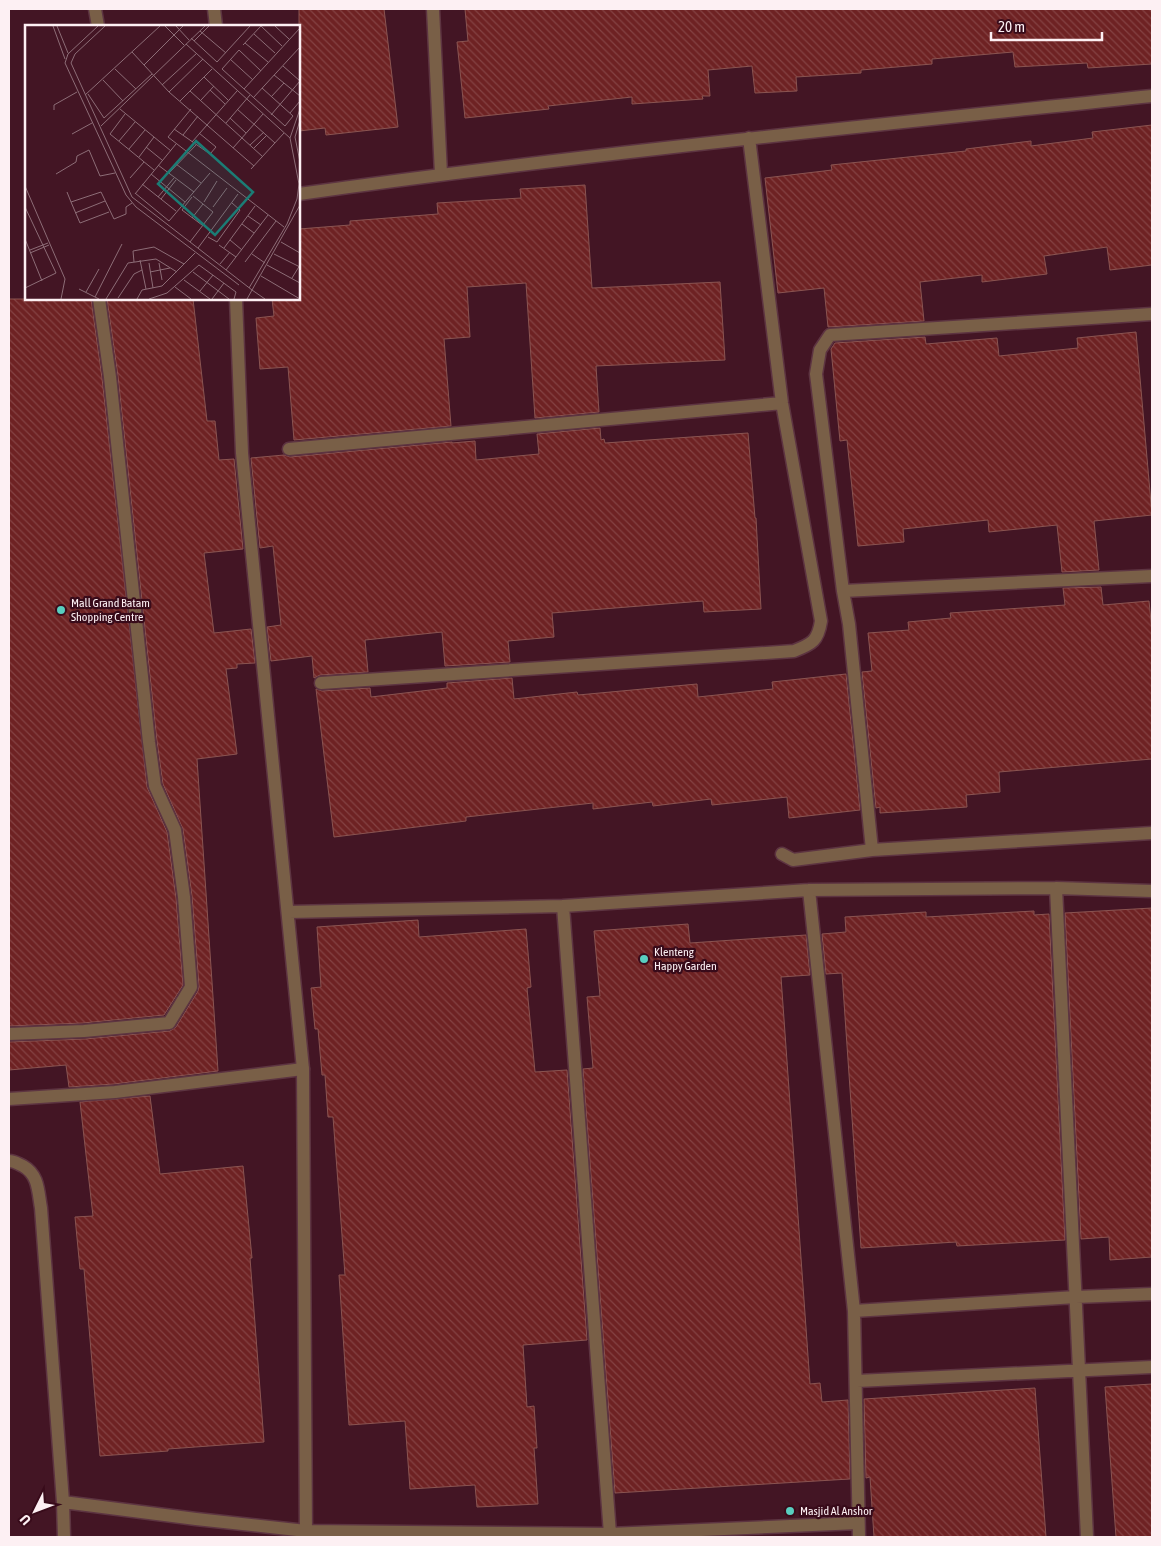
<svg xmlns="http://www.w3.org/2000/svg" width="1161" height="1546" font-family="'Asap Condensed',sans-serif">
  <style>
    .building { fill: url(#building-back-hatch); stroke: #8a5451 }
    .lines { fill: none; stroke-linecap: round; stroke-linejoin: round }
    .service-casing { stroke: #5d3441; stroke-width: 15 }
    .minor-casing { stroke: #5d3441; stroke-width: 15 }
    .service { stroke: #795f47; stroke-width: 12 }
    .minor { stroke: #795f47; stroke-width: 12 }
    .poi-dot { fill: #59cebf; stroke: #380b1a; stroke-width: 2 }
    .labels { text-anchor: middle; dominant-baseline: central; stroke-width: 4.5; stroke-linejoin: round; paint-order: stroke }
    .poi-label { font-size: 12px; fill: #fdf0f3; stroke: #380b1a; text-anchor: start }
    .inset-road { fill: none; stroke: #8d6d77; stroke-width: 1 }
    .view { fill: #1b7c75; fill-opacity: 0.15; stroke: #1b7c75; stroke-width: 2.5 }
    .inset-edge { fill: none; stroke: #fdf0f3; stroke-width: 2.5 }
  </style>
  <defs>
    <pattern id="building-back-hatch" width="6" height="6" patternUnits="userSpaceOnUse" patternTransform="scale(1.25)"><rect width="6" height="6" fill="#6e2223"/><path d="M-1 5l2 2M0 0l6 6M5-1l2 2" fill="none" stroke="#844243"/></pattern>
  </defs>
  <rect width="100%" height="100%" fill="#431524"/>
  <path class="building" d="M 299,9 L 384,9 L 398,127 L 326,135 L 325,128 L 299,131 Z
    M 465,9 L 1152,9 L 1152,64 L 1088,68 L 1087,63 L 1015,67 L 1013,52 L 932,59 L 932,64 L 861,70 L 861,73 L 796,77 L 797,91 L 755,93 L 752,66 L 708,70 L 710,96 L 702,96 L 703,99 L 632,104 L 632,97 L 548,106 L 549,109 L 465,118 L 457,42 L 468,41 Z
    M 1152,125 L 1152,265 L 1110,270 L 1107,247 L 1044,256 L 1047,274 L 982,282 L 982,275 L 920,282 L 924,321 L 828,327 L 824,288 L 778,293 L 765,178 L 832,170 L 831,165 L 966,151 L 966,149 L 1031,141 L 1031,146 L 1093,138 L 1092,132 Z
    M 585,185 L 592,288 L 720,282 L 725,360 L 596,366 L 599,412 L 535,418 L 526,283 L 467,287 L 470,337 L 444,339 L 451,426 L 294,440 L 288,367 L 260,369 L 256,318 L 274,316 L 272,299 L 299,299 L 299,229 L 350,225 L 350,221 L 438,214 L 437,203 L 521,198 L 520,189 Z
    M 9,299 L 91,299 L 102,378 L 147,787 L 167,832 L 176,898 L 183,985 L 164,1015 L 83,1023 L 9,1026 Z
    M 107,299 L 193,299 L 207,421 L 215,421 L 219,460 L 234,459 L 243,549 L 204,553 L 214,633 L 251,629 L 255,663 L 237,664 L 237,668 L 226,669 L 237,754 L 197,759 L 218,1071 L 114,1084 L 69,1087 L 66,1065 L 9,1070 L 9,1042 L 85,1039 L 170,1031 L 176,1027 L 198,991 L 199,986 L 192,896 L 183,829 L 163,784 L 157,741 L 118,376 Z
    M 1136,332 L 1152,515 L 1094,521 L 1099,570 L 1062,572 L 1057,525 L 989,532 L 988,520 L 903,529 L 904,542 L 858,546 L 847,440 L 840,441 L 831,349 L 835,343 L 925,337 L 926,344 L 997,338 L 999,356 L 1078,348 L 1077,338 Z
    M 600,428 L 601,440 L 604,439 L 605,443 L 748,433 L 755,518 L 756,518 L 761,609 L 704,612 L 703,601 L 552,613 L 554,637 L 508,641 L 510,662 L 445,666 L 442,632 L 365,640 L 368,672 L 320,675 L 314,678 L 312,656 L 271,661 L 267,627 L 281,625 L 273,546 L 260,548 L 251,458 L 284,455 L 290,457 L 452,442 L 452,443 L 475,441 L 476,460 L 539,454 L 537,434 Z
    M 1101,587 L 1103,605 L 1149,601 L 1152,631 L 1152,759 L 999,772 L 1000,792 L 966,795 L 967,807 L 880,813 L 880,807 L 876,808 L 862,672 L 872,671 L 868,633 L 909,630 L 908,622 L 951,618 L 950,613 L 1065,605 L 1063,588 Z
    M 846,674 L 860,810 L 789,818 L 787,797 L 712,805 L 711,799 L 653,806 L 652,802 L 593,809 L 593,803 L 466,817 L 466,821 L 334,837 L 316,689 L 322,691 L 370,688 L 371,697 L 447,688 L 447,683 L 512,678 L 514,699 L 577,692 L 578,695 L 697,684 L 698,697 L 773,689 L 772,682 Z
    M 1152,908 L 1152,1257 L 1110,1260 L 1109,1237 L 1081,1239 L 1065,913 Z
    M 1034,911 L 1034,915 L 1049,914 L 1065,1240 L 957,1246 L 956,1242 L 861,1248 L 842,973 L 826,974 L 822,934 L 846,932 L 845,917 L 926,912 L 926,917 Z
    M 418,920 L 419,937 L 526,929 L 531,987 L 527,988 L 535,1072 L 567,1070 L 587,1340 L 523,1345 L 527,1407 L 534,1406 L 537,1448 L 534,1448 L 538,1504 L 477,1507 L 475,1485 L 410,1489 L 405,1421 L 349,1425 L 339,1275 L 345,1275 L 333,1117 L 328,1117 L 325,1075 L 322,1075 L 318,1029 L 315,1029 L 311,988 L 321,987 L 317,927 Z
    M 688,924 L 690,943 L 806,935 L 810,975 L 781,977 L 810,1384 L 820,1383 L 822,1402 L 848,1400 L 850,1479 L 615,1493 L 583,1069 L 593,1068 L 587,997 L 600,996 L 594,931 Z
    M 150,1096 L 160,1174 L 243,1166 L 252,1258 L 250,1258 L 264,1442 L 168,1449 L 168,1451 L 100,1456 L 84,1269 L 80,1269 L 75,1217 L 93,1216 L 80,1102 Z
    M 1152,1384 L 1152,1537 L 1116,1537 L 1105,1387 Z
    M 1035,1388 L 1046,1537 L 874,1537 L 870,1477 L 866,1478 L 864,1399 Z"/>
  <g class="lines">
    <g class="service-casing">
      <path id="service" d="M 95,9 L 98,26
        M 9,1034 L 84,1031 L 169,1023 L 191,987 L 184,897 L 175,830 L 155,786 L 149,742 L 110,377 L 99,299
        M 9,1099 L 115,1092 L 303,1069"/>
    </g>
    <g class="minor-casing">
      <path id="minor" d="M 214,9 L 216,26
        M 433,9 L 441,174
        M 299,194 C 582,154 867,126 1152,96
        M 236,299 L 242,453 L 303,1069 L 306,1537
        M 289,449 L 782,403
        M 843,591 L 1152,576
        M 321,683 L 794,651 C 812,644 818,641 821,621 L 782,403 L 749,138
        M 872,850 L 849,624 L 843,591 L 816,374 L 820,350 L 830,335 L 1152,314
        M 782,854 L 793,860 L 872,850 L 1152,833
        M 1056,888 L 1087,1537
        M 809,890 L 854,1311 L 859,1537
        M 563,906 L 610,1534
        M 289,912 L 563,906 L 809,890 L 1056,888 L 1152,891
        M 9,1161 C 15,1161 18,1164 23,1166 C 39,1175 38,1192 41,1208 L 63,1502 L 64,1537
        M 854,1311 L 1076,1297 L 1152,1294
        M 857,1381 L 1152,1367
        M 63,1502 L 196,1519 L 306,1531 L 610,1534 L 858,1523"/>
    </g>
    <use href="#service" class="service"/>
    <use href="#minor" class="minor"/>
  </g>
  <g class="poi-dot">
    <circle cx="61" cy="610" r="5"/>
    <circle cx="644" cy="959" r="5"/>
    <circle cx="790" cy="1511" r="5"/>
  </g>
  <g class="labels">
    <g class="poi-label">
      <text x="71" y="603">Mall Grand Batam<tspan x="71" dy="14">Shopping Centre</tspan></text>
      <text x="654" y="952">Klenteng<tspan x="654" dy="14">Happy Garden</tspan></text>
      <text x="800" y="1511">Masjid Al Anshor</text>
    </g>
  </g>
  <g transform="translate(25 25)">
    <rect width="275" height="275" fill="#431524"/>
    <path class="inset-road" d="M 28,1 L 40,34M 32,1 L 43,28M 73,1 L 43,29 L 40,38 L 101,170 L 111,182 L 214,260M 80,1 L 50,29 L 46,38 L 107,172 L 227,265 L 222,274M 140,1 L 159,20M 151,1 L 164,15M 236,1 L 257,21M 250,1 L 264,14M 175,6 L 201,28M 229,9 L 250,28M 166,13 L 192,37 L 225,1M 169,16 L 184,1M 220,18 L 243,37M 161,19 L 265,113M 218,20 L 236,1M 107,27 L 144,67 L 229,141M 205,34 L 228,55M 119,40 L 158,1M 258,41 L 275,56M 90,44 L 111,64M 236,46 L 214,25 L 197,44 L 260,101 L 268,91 L 237,63M 249,50 L 275,71M 179,52 L 203,75M 78,55 L 98,76M 137,60 L 172,28M 219,64 L 275,3M 185,65 L 200,79M 165,66 L 238,132M 144,67 L 178,34M 63,69 L 79,93M 60,70 L 135,1M 246,72 L 259,58M 228,73 L 275,22M 176,75 L 189,61M 155,76 L 187,44M 95,84 L 146,126M 166,84 L 143,112 L 259,202M 212,84 L 250,118M 29,85 L 29,80 L 52,67M 265,88 L 275,76M 100,89 L 85,109 L 129,145M 246,90 L 275,56M 79,93 L 127,49M 205,93 L 221,108M 275,95 L 270,112 L 275,137M 201,98 L 225,70M 76,101 L 180,1M 149,104 L 185,129 L 191,122 L 174,108M 47,109 L 67,98M 158,110 L 173,91M 94,116 L 110,97M 167,117 L 212,66M 225,120 L 239,107M 121,122 L 137,135M 208,123 L 238,89M 229,123 L 242,110M 104,124 L 120,105M 114,132 L 129,112M 151,139 L 176,158M 133,140 L 169,167M 226,144 L 259,108M 144,148 L 171,120M 31,149 L 51,137 L 52,131 L 64,125 L 75,151 L 90,148M 126,149 L 160,177M 105,153 L 119,137M 117,159 L 151,186M 0,161 L 40,254 L 36,274M 42,167 L 46,177 L 76,167 L 89,194 L 101,189 L 101,182 L 107,178M 110,168 L 144,196 L 185,148M 110,169 L 151,119M 133,172 L 149,153M 167,172 L 157,185 L 177,200M 136,174 L 151,155M 46,177 L 55,198 L 84,187M 179,177 L 192,156M 0,182 L 31,248 L 0,263M 188,182 L 202,163M 50,188 L 80,176M 223,191 L 236,200M 167,193 L 178,179M 217,199 L 229,208M 183,212 L 192,217 L 215,185 L 207,178M 0,214 L 17,256M 205,215 L 217,225M 165,217 L 188,187 L 168,171M 256,217 L 275,228M 194,220 L 211,232M 173,223 L 213,169M 199,223 L 230,181M 5,225 L 23,218M 5,228 L 24,220M 227,229 L 240,238M 249,229 L 275,242M 115,235 L 121,264M 109,237 L 108,226 L 129,222 L 159,239M 220,237 L 251,196M 124,238 L 128,263M 134,238 L 137,255M 195,239 L 205,227M 242,240 L 275,258M 201,245 L 243,190M 125,247 L 145,243M 168,247 L 204,274M 236,251 L 275,274M 267,253 L 275,240M 159,255 L 185,274M 150,262 L 166,274M 224,263 L 262,199 L 272,174 L 274,159 L 265,113 L 275,84M 54,264 L 74,274M 175,266 L 188,250M 61,267 L 74,244M 70,272 L 97,219M 93,273 L 109,249 L 117,245M 81,274 L 103,238 L 131,234 L 152,247M 112,274 L 117,265 L 137,261 L 170,228M 124,274 L 142,268 L 174,240 L 211,267 L 209,274M 187,274 L 199,258M 240,274 L 227,265 L 275,180"/>
    <path class="view" d="M 171,116 L 228,167 L 190,210 L 133,159 Z"/>
    <rect width="275" height="275" class="inset-edge"/>
  </g>
  <rect width="1161" height="1546" fill="none" stroke="#fdf0f3" stroke-width="20"/>
  <g transform="translate(35 1511) rotate(228)" stroke="#380b1a" stroke-width="4" paint-order="stroke">
  <path d="M0-4L9 19L0 12L-9 19Z" fill="#fdf0f3"/>
  <text y="-8" font-size="14" font-weight="bold" text-anchor="middle" fill="#fdf0f3">U</text>
  </g>
  <path d="M991 32v8h111v-8" fill="none" stroke="#fdf0f3" stroke-width="2.5"/>
  <text x="998" y="32" font-size="15" fill="#fdf0f3" stroke="#380b1a" stroke-width="4" paint-order="stroke">20 m</text>
</svg>
